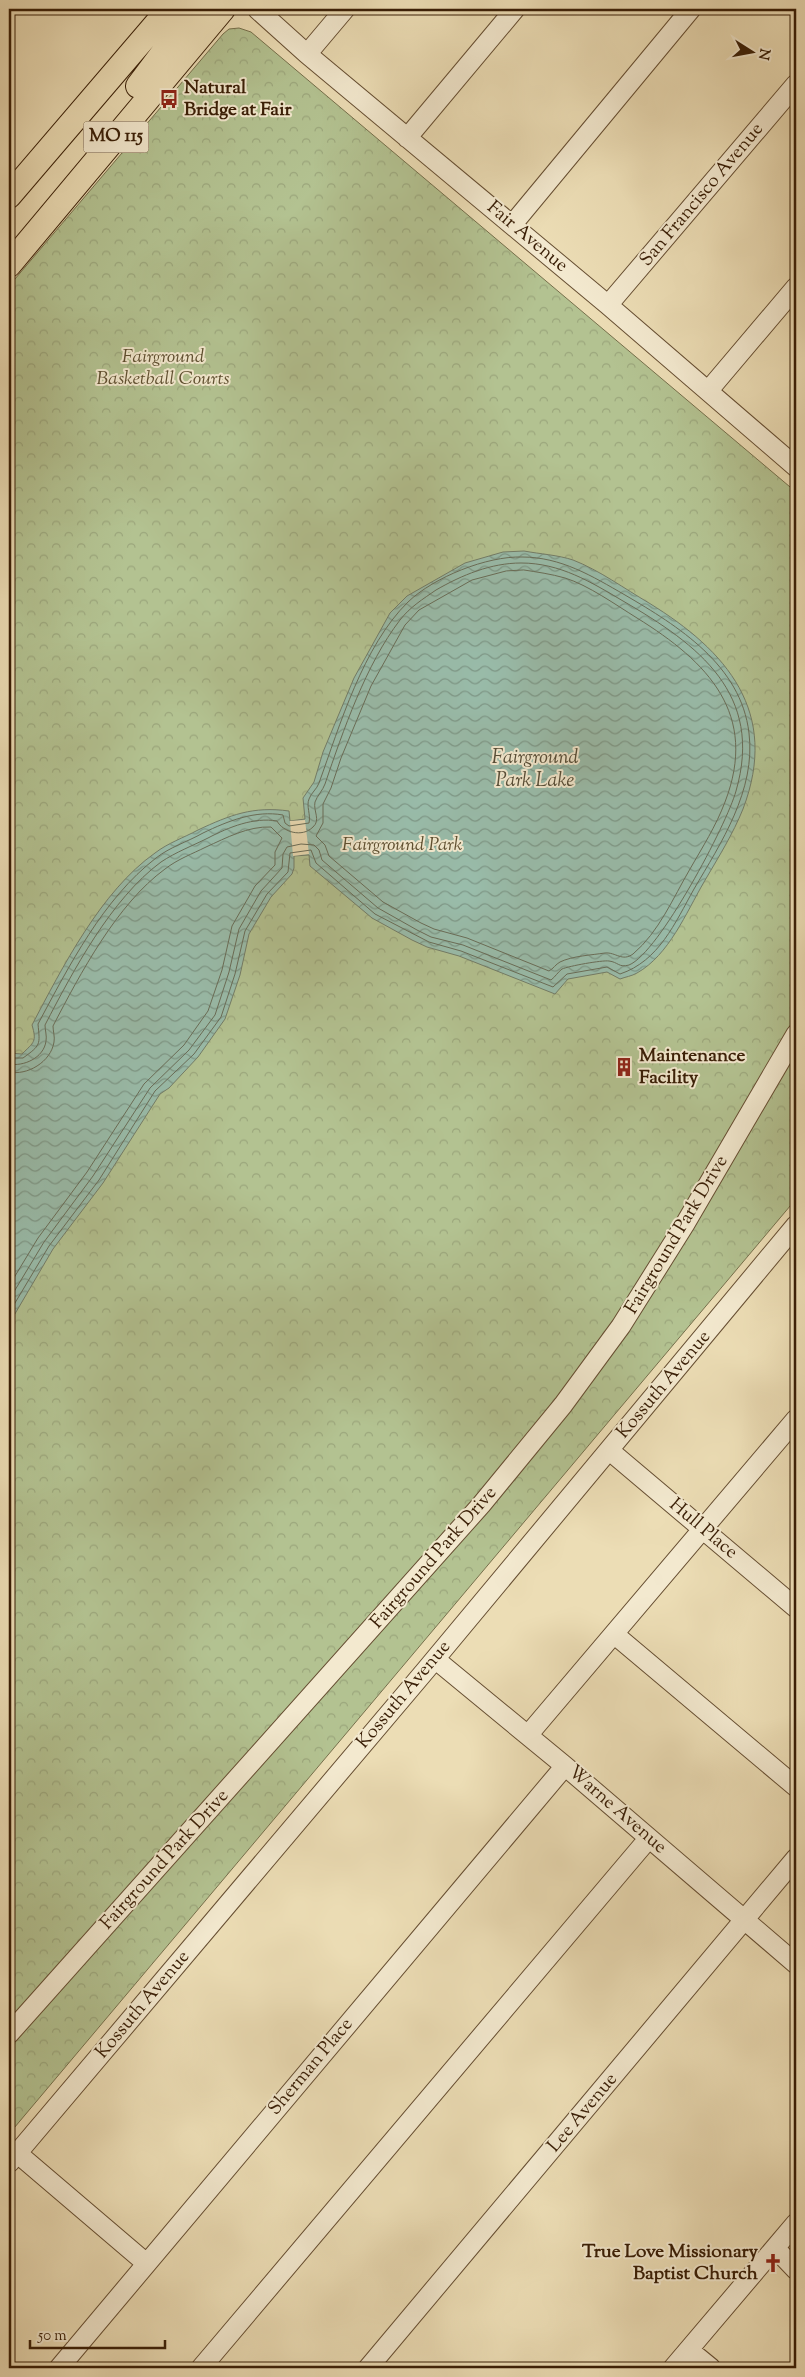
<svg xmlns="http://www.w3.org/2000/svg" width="805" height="2377" font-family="'Sorts Mill Goudy',serif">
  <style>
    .park { fill: url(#park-crowns); stroke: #76704c }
    .water { fill: url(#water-waves); stroke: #737d68 }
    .pier { fill: #ecddb5 }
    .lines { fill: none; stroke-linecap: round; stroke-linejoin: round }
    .shore { stroke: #696d58; stroke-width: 1 }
    .minor-casing { stroke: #664e32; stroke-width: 21 }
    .major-casing { stroke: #391e06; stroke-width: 26 }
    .minor { stroke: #f3e9cf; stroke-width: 19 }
    .major { stroke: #ecddb5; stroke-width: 24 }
    .labels { text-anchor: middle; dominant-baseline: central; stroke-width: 4; stroke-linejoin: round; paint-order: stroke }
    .shield { fill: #f3e9cf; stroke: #715b42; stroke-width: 1 }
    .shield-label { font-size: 18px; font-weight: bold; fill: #391e06 }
    .poi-label { font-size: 19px; font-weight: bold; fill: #391e06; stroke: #f3e9cf; text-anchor: start }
    .street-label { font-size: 19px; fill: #391e06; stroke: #f3e9cf }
    .park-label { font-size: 19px; font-style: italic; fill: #5e4f30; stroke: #f3e9cf }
    .water-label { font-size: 20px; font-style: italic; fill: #564d37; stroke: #f3e9cf }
  </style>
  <defs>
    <pattern id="park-crowns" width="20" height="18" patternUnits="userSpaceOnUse" patternTransform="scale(1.25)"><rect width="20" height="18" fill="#b3c291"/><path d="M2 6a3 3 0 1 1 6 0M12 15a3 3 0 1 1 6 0" fill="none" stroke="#9ba67c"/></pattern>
    <pattern id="water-waves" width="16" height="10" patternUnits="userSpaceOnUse" patternTransform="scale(1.25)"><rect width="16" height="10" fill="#99bcaa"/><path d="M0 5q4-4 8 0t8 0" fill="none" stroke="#7e9888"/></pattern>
  </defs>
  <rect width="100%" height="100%" fill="#ecddb5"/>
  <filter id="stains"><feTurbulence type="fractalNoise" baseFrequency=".004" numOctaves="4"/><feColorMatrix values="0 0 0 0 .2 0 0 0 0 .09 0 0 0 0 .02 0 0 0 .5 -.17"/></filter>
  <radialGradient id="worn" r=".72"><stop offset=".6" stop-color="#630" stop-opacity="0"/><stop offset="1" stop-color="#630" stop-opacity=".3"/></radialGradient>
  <path class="park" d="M 239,28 L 251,32 L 796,492 L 796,1199 L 9,2134 L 9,286 L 223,34 L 229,29 Z"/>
  <path class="water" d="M 524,551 C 540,554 558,555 573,560 C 599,570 625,589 649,603 C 727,651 780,712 743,809 C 733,834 718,858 704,882 C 686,913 669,955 637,973 C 632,976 625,977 620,979 L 607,972 L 568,979 L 555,994 L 459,956 L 427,947 L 412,940 L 372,918 L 310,866 L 309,855 L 294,856 L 294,868 L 292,874 L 271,897 L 249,934 L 240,975 L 225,1019 L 198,1057 L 169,1088 L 160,1094 L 103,1183 L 53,1249 L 9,1324 L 9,1053 L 22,1054 C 34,1042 37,1042 32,1025 C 62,968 101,891 155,853 C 168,843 183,838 198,830 C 230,815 253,806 289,811 L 290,821 L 305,819 L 303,798 L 314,782 L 323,752 L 354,678 L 390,613 L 407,596 L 465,563 L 503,552 Z"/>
  <path class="pier" d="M 305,820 L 309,854 L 293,856 L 290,821 Z"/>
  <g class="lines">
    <path class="shore" d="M 524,570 C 537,572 551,574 565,578 C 588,585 616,605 637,618 C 708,662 759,714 725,802 C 716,826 702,848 690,869 C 673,898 659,932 633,954 C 622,962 616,952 605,953 C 592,955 572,956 560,962 C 556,964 553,969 549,971 L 467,938 L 434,929 L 421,923 L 383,902 L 329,856 L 325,845 L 316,836 L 323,823 L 323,804 L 331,788 L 341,758 L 371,686 L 405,625 L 419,610 L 472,580 L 506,571 Z
      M 9,1058 L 23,1058 C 41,1045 40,1045 38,1024 C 69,966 103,899 156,858 C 170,847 187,842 203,833 C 228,821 255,810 283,815 L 285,823 L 289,826 L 309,823 C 311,815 306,806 309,799 C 311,793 317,789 319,783 C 340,725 363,646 408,602 C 434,577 487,556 522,557 C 561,557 592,576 625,595 C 678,626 741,665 749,733 C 756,790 721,843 694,889 C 675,923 659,961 620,974 L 607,967 L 567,974 L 553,987 L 461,951 L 429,942 L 375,914 L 316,863 L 311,850 L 290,853 L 288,872 L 267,894 L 245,931 L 235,974 L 221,1017 L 194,1054 L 155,1091 L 99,1180 L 49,1246 L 9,1313
      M 9,1064 C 23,1067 44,1058 46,1041 C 47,1036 45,1030 45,1025 C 73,971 111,899 161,862 C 176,852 192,846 208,838 C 229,827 254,817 277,821 C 283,832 302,838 313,827 C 321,820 313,811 315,802 C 317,796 323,790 325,784 C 343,731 366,664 400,620 C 410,607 423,599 436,590 C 462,575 491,563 521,563 C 560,563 591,582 623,601 C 699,645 764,694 736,791 C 727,824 659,953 629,965 C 619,968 618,962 609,961 C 602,960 569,966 562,969 C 558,972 555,977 551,980 L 463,945 L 431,937 L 417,930 L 378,908 L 322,860 L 319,850 L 314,845 L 301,844 L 287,847 L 283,854 L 282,868 L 261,891 L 239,929 L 229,972 L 215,1015 L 189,1050 L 150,1088 L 93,1176 L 44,1242 L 9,1300
      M 9,1072 C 27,1076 51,1062 54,1042 C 55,1037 53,1031 53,1026 C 80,974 117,904 165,869 C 178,859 192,854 206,847 C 226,838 248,826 271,827 L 282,838 L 275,852 L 275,865 L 255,886 L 232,926 L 222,970 L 208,1011 L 184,1045 L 144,1084 L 87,1172 L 38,1238 L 9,1286"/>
    <g class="minor-casing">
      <path id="minor" d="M 257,9 L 307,54 L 608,305 L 796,467
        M 307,54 L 345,9
        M 407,138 L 515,9
        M 512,225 L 691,9
        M 608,305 L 796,84
        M 708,391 L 796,287
        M 610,1451 L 796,1608
        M 614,1634 L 796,1787
        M 435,1659 L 565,1766 L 796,1964
        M 528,1735 L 796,1419
        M 9,2034 L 481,1505 L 563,1405 L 621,1326 L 685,1224 L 796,1034
        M 17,2153 L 146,2263
        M 9,2163 L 425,1671 L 796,1225
        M 775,2248 L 796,2270
        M 689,2350 L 711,2368
        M 59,2368 L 565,1766
        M 201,2368 L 649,1838
        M 368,2368 L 796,1858
        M 673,2368 L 796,2223"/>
    </g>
    <g class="major-casing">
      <path id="major" d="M 138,86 L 196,9
        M 9,196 L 169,9
        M 9,265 L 223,9"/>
    </g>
    <use href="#minor" class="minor"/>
    <use href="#major" class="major"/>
  </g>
  <defs>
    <g id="bus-bare" transform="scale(1.5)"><path d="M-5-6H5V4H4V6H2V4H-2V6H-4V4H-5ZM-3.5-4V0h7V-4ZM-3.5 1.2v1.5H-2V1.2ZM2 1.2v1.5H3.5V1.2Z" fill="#8f2418" stroke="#f3e9cf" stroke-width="2.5" paint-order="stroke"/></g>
    <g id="building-bare" transform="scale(1.5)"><path d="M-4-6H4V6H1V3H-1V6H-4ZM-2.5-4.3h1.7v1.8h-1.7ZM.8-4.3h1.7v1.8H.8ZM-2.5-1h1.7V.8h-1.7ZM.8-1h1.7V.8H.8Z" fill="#8f2418" stroke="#f3e9cf" stroke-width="2.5" paint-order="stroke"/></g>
    <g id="church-bare" transform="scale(1.5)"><path d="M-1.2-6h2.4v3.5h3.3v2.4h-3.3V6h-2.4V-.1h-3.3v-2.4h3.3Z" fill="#8f2418" stroke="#f3e9cf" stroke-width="2.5" paint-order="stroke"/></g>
  </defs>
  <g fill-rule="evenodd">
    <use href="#bus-bare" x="169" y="99"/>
    <use href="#building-bare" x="624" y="1067"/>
    <use href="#church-bare" x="773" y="2263"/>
  </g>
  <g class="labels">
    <rect class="shield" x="83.5" y="121.5" width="65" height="31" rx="4"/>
    <g class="shield-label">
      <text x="116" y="137">MO 115</text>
    </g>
    <g class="poi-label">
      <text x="184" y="88">Natural<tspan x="184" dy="22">Bridge at Fair</tspan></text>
      <text x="639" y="1056">Maintenance<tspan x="639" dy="22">Facility</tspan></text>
      <text x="758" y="2252" text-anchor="end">True Love Missionary<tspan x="758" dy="22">Baptist Church</tspan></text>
    </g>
    <g class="street-label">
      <text transform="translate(702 195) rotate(-50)">San Francisco Avenue</text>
      <text transform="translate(527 237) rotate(40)">Fair Avenue</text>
      <text transform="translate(677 1235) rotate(-59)">Fairground Park Drive</text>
      <text transform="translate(664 1385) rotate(-50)">Kossuth Avenue</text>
      <text transform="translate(703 1529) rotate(40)">Hull Place</text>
      <text transform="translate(434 1558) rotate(-49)">Fairground Park Drive</text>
      <text transform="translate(404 1695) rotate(-50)">Kossuth Avenue</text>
      <text transform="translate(617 1810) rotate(41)">Warne Avenue</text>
      <text transform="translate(165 1860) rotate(-48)">Fairground Park Drive</text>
      <text transform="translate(143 2005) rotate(-50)">Kossuth Avenue</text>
      <text transform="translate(311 2067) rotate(-50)">Sherman Place</text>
      <text transform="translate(583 2113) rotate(-50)">Lee Avenue</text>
    </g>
    <g class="park-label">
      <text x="163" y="357">Fairground<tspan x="163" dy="22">Basketball Courts</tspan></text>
      <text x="402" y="845">Fairground Park</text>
    </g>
    <g class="water-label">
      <text x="535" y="758">Fairground<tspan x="535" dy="23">Park Lake</tspan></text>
    </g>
  </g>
  <rect width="805" height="2377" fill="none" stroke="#ecddb5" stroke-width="30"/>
  <rect x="10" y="10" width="785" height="2357" fill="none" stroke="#391e06" stroke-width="2.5"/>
  <rect x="15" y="15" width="775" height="2347" fill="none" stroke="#391e06"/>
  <g transform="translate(752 52) rotate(101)" stroke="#f3e9cf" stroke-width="4" paint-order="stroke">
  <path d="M0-4L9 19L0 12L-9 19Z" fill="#391e06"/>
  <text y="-8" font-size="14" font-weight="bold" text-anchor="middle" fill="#391e06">N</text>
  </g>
  <path d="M30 2340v8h135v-8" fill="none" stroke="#391e06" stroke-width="2.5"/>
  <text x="38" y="2340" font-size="15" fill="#391e06" stroke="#f3e9cf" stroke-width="4" paint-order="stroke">50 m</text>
  <rect width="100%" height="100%" filter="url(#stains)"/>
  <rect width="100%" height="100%" fill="url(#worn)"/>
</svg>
